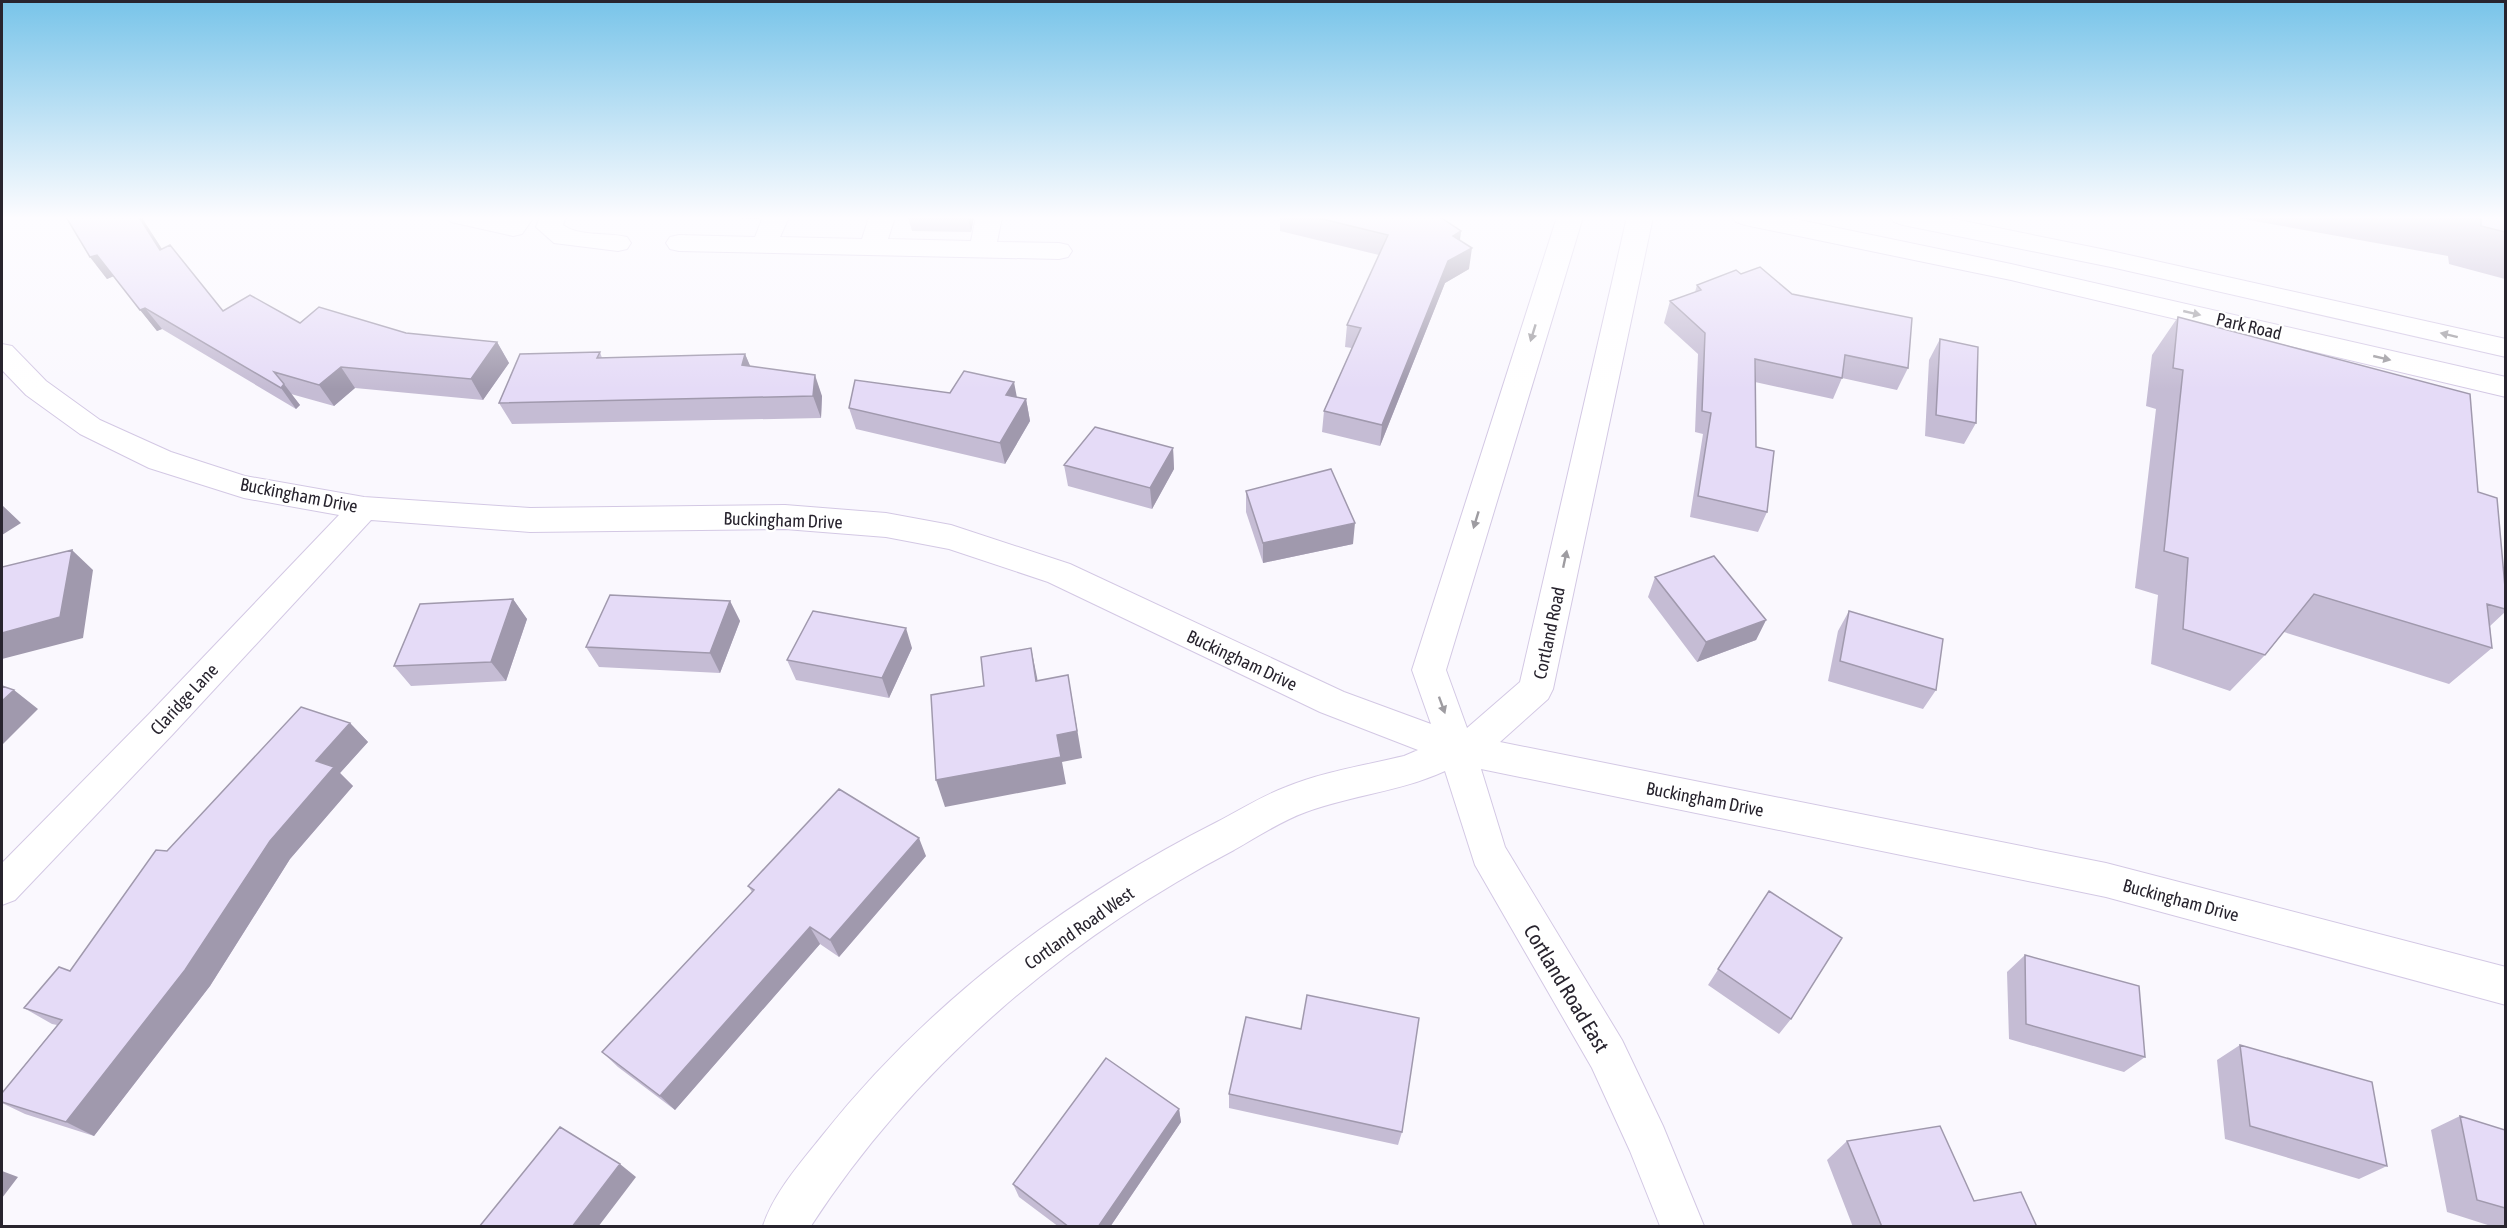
<svg xmlns="http://www.w3.org/2000/svg" width="2507" height="1228" font-family="'Asap Condensed',sans-serif">
  <style>
    .lines { fill: none; stroke-linecap: round; stroke-linejoin: round }
    .minor-casing { stroke: #d3c8e4; stroke-width: 2 }
    .major-casing { stroke: #d3c8e4; stroke-width: 2 }
    .minor { fill: #fff; fill-rule: evenodd }
    .major { fill: #fff; fill-rule: evenodd }
    .wall { fill: #c5bcd4 }
    .shaded-wall { fill: #a099ad }
    .building { fill: #e5dbf7; stroke: #a099ad; stroke-width: 1.5 }
    .oneway { fill: #9e9ca1 }
    .labels { text-anchor: middle; dominant-baseline: central; stroke-width: 4.5; stroke-linejoin: round; paint-order: stroke }
    .street-label { font-size: 18px; fill: #28242e; stroke: #fff }
    .near-street-label { font-size: 21px; fill: #28242e; stroke: #fff }
  </style>
  <rect width="100%" height="100%" fill="#faf8fe"/>
  <g class="lines">
    <g class="minor-casing">
      <path id="minor" d="M 447,217 L 534,217 L 522,234 L 513,236 L 451,222 Z
        M 540,217 L 566,217 L 563,225 C 580,237 607,232 627,237 L 631,243 L 627,249 L 618,251 L 554,243 L 536,227 Z
        M 763,217 L 789,217 L 780,237 L 862,239 L 869,217 L 895,217 L 888,239 L 971,241 L 976,217 L 1002,217 L 997,242 L 1059,243 L 1068,245 L 1072,251 L 1068,257 L 1059,259 L 679,251 L 670,249 L 666,243 L 670,237 L 679,235 L 755,237 Z
        M 1557,217 L 1583,217 L 1446,670 L 1467,728 L 1520,682 L 1627,217 L 1653,217 L 1553,689 L 1548,699 L 1500,742 L 2106,863 L 2506,967 L 2506,1005 L 2106,897 L 1481,769 L 1505,847 L 1622,1040 L 1663,1126 L 1704,1226 L 1660,1226 L 1630,1151 L 1592,1068 L 1475,865 L 1445,771 C 1399,792 1352,795 1306,812 C 1281,821 1257,837 1234,850 C 1066,938 914,1067 811,1226 L 763,1226 C 773,1194 801,1162 822,1136 C 927,1003 1067,898 1217,822 C 1240,810 1262,796 1286,787 C 1321,772 1367,765 1404,756 L 1418,750 L 1320,712 L 1048,582 L 949,549 L 886,537 L 785,529 L 530,532 L 371,520 L 173,734 L 15,900 L 2,905 L 2,863 L 149,714 L 339,515 L 244,498 L 149,468 L 80,434 L 26,395 L 2,370 L 2,344 L 12,346 L 46,381 L 100,420 L 171,452 L 245,476 L 364,497 L 530,508 L 785,505 L 886,513 L 951,525 L 1070,564 L 1344,692 L 1431,724 L 1412,670 Z"/>
    </g>
    <g class="major-casing">
      <path id="major" d="M 1732,217 L 1785,217 L 2011,264 L 2506,377 L 2506,397 L 2011,280 L 1745,225 L 1736,222 Z
        M 1890,217 L 1944,217 L 2111,251 L 2506,339 L 2506,357 L 2111,267 L 1903,225 L 1894,222 Z"/>
    </g>
    <use href="#minor" class="minor"/>
    <use href="#major" class="major"/>
  </g>
  <path class="wall" d="M 700,217 L 761,217 L 760,219 Z
    M 790,217 L 817,217 L 791,218 Z
    M 908,217 L 974,217 L 971,232 L 912,231 Z
    M 1004,217 L 1052,217 L 1052,218 Z
    M 1280,217 L 1440,217 L 1461,231 L 1460,240 L 1469,269 L 1445,283 L 1380,446 L 1322,432 L 1324,411 L 1352,348 L 1345,347 L 1347,325 L 1379,255 L 1280,231 Z
    M 2232,217 L 2505,217 L 2505,279 L 2449,264 L 2448,256 Z
    M 142,218 L 162,249 L 223,311 L 300,323 L 497,342 L 509,363 L 483,400 L 355,388 L 334,406 L 291,394 L 300,405 L 296,409 L 162,329 L 157,331 L 114,276 L 107,279 L 90,257 Z
    M 1741,274 L 1792,294 L 1908,368 L 1897,390 L 1842,378 L 1833,399 L 1755,382 L 1756,447 L 1767,512 L 1758,532 L 1690,517 L 1703,434 L 1695,432 L 1698,354 L 1664,323 L 1670,301 L 1695,292 L 1697,285 Z
    M 2178,317 L 2478,492 L 2505,587 L 2505,612 L 2490,626 L 2492,648 L 2449,684 L 2284,632 L 2265,655 L 2230,691 L 2151,664 L 2158,595 L 2135,588 L 2156,409 L 2146,406 L 2152,355 Z
    M 1940,339 L 1976,423 L 1964,444 L 1925,436 L 1929,360 Z
    M 600,352 L 602,358 L 745,354 L 750,366 L 822,396 L 821,418 L 512,424 L 499,403 Z
    M 950,393 L 1017,397 L 1026,399 L 1030,421 L 1005,464 L 856,429 L 849,408 Z
    M 1173,448 L 1174,469 L 1152,509 L 1068,486 L 1064,465 Z
    M 1246,491 L 1353,544 L 1263,563 L 1246,512 Z
    M 1655,577 L 1766,620 L 1756,640 L 1697,662 L 1648,597 Z
    M 513,599 L 527,619 L 506,681 L 411,686 L 394,666 Z
    M 730,601 L 740,621 L 720,673 L 599,667 L 586,647 Z
    M 1849,611 L 1936,690 L 1923,709 L 1828,681 L 1838,631 Z
    M 912,648 L 889,698 L 796,680 L 787,660 Z
    M 350,723 L 368,742 L 340,773 L 353,786 L 290,859 L 210,986 L 94,1136 L 25,1114 L 2,1103 L 2,1093 L 57,1025 L 52,1024 L 24,1008 L 70,971 L 167,851 Z
    M 926,856 L 839,957 L 820,944 L 675,1110 L 618,1067 L 602,1052 L 752,892 L 748,886 Z
    M 1769,891 L 1791,1019 L 1779,1034 L 1708,985 Z
    M 2025,955 L 2145,1057 L 2124,1072 L 2009,1039 L 2007,972 Z
    M 2240,1045 L 2387,1166 L 2359,1179 L 2225,1139 L 2217,1060 Z
    M 1229,1094 L 1402,1132 L 1398,1145 L 1229,1108 Z
    M 1179,1109 L 1181,1122 L 1110,1227 L 1059,1227 L 1019,1197 L 1013,1184 Z
    M 2460,1116 L 2505,1130 L 2505,1227 L 2494,1227 L 2447,1212 L 2431,1130 Z
    M 1847,1141 L 1974,1201 L 2037,1227 L 1853,1227 L 1827,1160 Z"/>
  <path class="shaded-wall" d="M 139,217 L 143,217 L 142,218 L 176,271 L 160,250 Z
    M 968,217 L 974,217 L 971,232 Z
    M 1461,231 L 1458,253 L 1453,236 Z
    M 1472,248 L 1469,269 L 1445,283 L 1380,446 L 1382,425 L 1448,261 Z
    M 97,255 L 114,276 L 107,279 L 90,257 Z
    M 145,308 L 162,329 L 157,331 L 140,310 Z
    M 497,342 L 509,363 L 483,400 L 471,379 Z
    M 745,354 L 754,375 L 742,365 Z
    M 341,367 L 355,388 L 334,406 L 319,385 Z
    M 815,375 L 822,396 L 821,418 L 813,396 Z
    M 1014,382 L 1018,403 L 1006,395 Z
    M 284,384 L 300,405 L 296,409 L 281,388 Z
    M 1026,399 L 1030,421 L 1005,464 L 1000,443 Z
    M 1173,448 L 1174,469 L 1152,509 L 1150,488 Z
    M 2,505 L 21,523 L 2,535 Z
    M 1355,523 L 1353,544 L 1263,563 L 1263,543 Z
    M 72,550 L 93,570 L 83,638 L 2,659 L 2,633 Z
    M 513,599 L 527,619 L 506,681 L 491,662 Z
    M 730,601 L 740,621 L 720,673 L 710,653 Z
    M 1766,620 L 1756,640 L 1697,662 L 1706,642 Z
    M 906,628 L 912,648 L 889,698 L 882,678 Z
    M 1031,648 L 1037,677 L 1042,709 L 1036,681 Z
    M 1068,675 L 1082,758 L 1062,762 L 1066,784 L 945,807 L 936,780 L 1057,735 Z
    M 14,690 L 38,709 L 2,745 L 2,701 Z
    M 350,723 L 368,742 L 340,773 L 353,786 L 290,859 L 210,986 L 94,1136 L 66,1122 L 316,761 Z
    M 919,838 L 926,856 L 839,957 L 830,940 Z
    M 810,927 L 820,944 L 675,1110 L 660,1096 Z
    M 1179,1109 L 1181,1122 L 1110,1227 L 1098,1227 Z
    M 620,1164 L 636,1177 L 598,1227 L 572,1227 Z
    M 2,1171 L 18,1177 L 2,1198 Z"/>
  <path class="building" d="M 66,217 L 139,217 L 160,250 L 170,245 L 223,311 L 250,295 L 300,323 L 319,307 L 406,333 L 497,342 L 471,379 L 341,367 L 319,385 L 274,372 L 284,384 L 281,388 L 145,308 L 140,310 L 97,255 L 90,257 Z
    M 1314,217 L 1440,217 L 1461,231 L 1453,236 L 1472,248 L 1448,261 L 1382,425 L 1324,411 L 1361,328 L 1347,325 L 1388,235 Z
    M 2478,217 L 2505,217 L 2505,232 L 2481,226 L 2481,218 Z
    M 1760,267 L 1792,294 L 1912,318 L 1908,368 L 1845,355 L 1842,378 L 1755,359 L 1756,447 L 1774,451 L 1767,512 L 1698,496 L 1711,413 L 1702,411 L 1705,333 L 1670,301 L 1701,290 L 1697,285 L 1736,270 L 1741,274 Z
    M 2178,317 L 2470,394 L 2478,492 L 2497,498 L 2505,587 L 2505,609 L 2487,604 L 2492,648 L 2314,594 L 2265,655 L 2183,629 L 2188,558 L 2164,551 L 2183,370 L 2173,368 Z
    M 1940,339 L 1978,347 L 1976,423 L 1936,415 Z
    M 600,352 L 597,358 L 745,354 L 742,365 L 815,375 L 813,396 L 499,403 L 520,354 Z
    M 964,371 L 1014,382 L 1006,395 L 1026,399 L 1000,443 L 849,408 L 855,380 L 950,393 Z
    M 1095,427 L 1173,448 L 1150,488 L 1064,465 Z
    M 1331,469 L 1355,523 L 1263,543 L 1246,491 Z
    M 72,550 L 60,617 L 2,633 L 2,567 Z
    M 1714,556 L 1766,620 L 1706,642 L 1655,577 Z
    M 610,595 L 730,601 L 710,653 L 586,647 Z
    M 513,599 L 491,662 L 394,666 L 420,604 Z
    M 813,611 L 906,628 L 882,678 L 787,660 Z
    M 1849,611 L 1943,639 L 1936,690 L 1840,661 Z
    M 1031,648 L 1036,681 L 1068,675 L 1077,731 L 1057,735 L 1061,757 L 936,780 L 931,695 L 984,686 L 981,657 Z
    M 2,686 L 14,690 L 2,701 Z
    M 301,707 L 350,723 L 316,761 L 334,767 L 270,841 L 185,970 L 66,1122 L 2,1102 L 2,1093 L 62,1020 L 24,1008 L 59,967 L 70,971 L 156,850 L 167,851 Z
    M 839,789 L 919,838 L 830,940 L 810,927 L 660,1096 L 602,1052 L 754,890 L 748,886 Z
    M 1769,891 L 1842,938 L 1791,1019 L 1718,969 Z
    M 2025,955 L 2139,986 L 2145,1057 L 2026,1024 Z
    M 1307,995 L 1419,1018 L 1402,1132 L 1229,1094 L 1246,1017 L 1301,1029 Z
    M 2240,1045 L 2372,1082 L 2387,1166 L 2250,1126 Z
    M 1106,1058 L 1179,1109 L 1098,1227 L 1069,1227 L 1013,1184 Z
    M 2460,1116 L 2505,1130 L 2505,1208 L 2477,1200 Z
    M 1940,1126 L 1974,1201 L 2021,1192 L 2037,1227 L 1882,1227 L 1847,1141 Z
    M 560,1127 L 620,1164 L 572,1227 L 479,1227 Z"/>
  <defs><path id="oneway-solid" d="M-6-.8H1V-3.2L6.5 0L1 3.2V.8H-6Z" transform="scale(1.5)"/></defs>
  <g class="oneway">
    <use href="#oneway-solid" transform="translate(2192 313) rotate(13)"/>
    <use href="#oneway-solid" transform="translate(1533 333) rotate(107)"/>
    <use href="#oneway-solid" transform="translate(2449 335) rotate(-166)"/>
    <use href="#oneway-solid" transform="translate(2382 358) rotate(13)"/>
    <use href="#oneway-solid" transform="translate(1476 520) rotate(107)"/>
    <use href="#oneway-solid" transform="translate(1565 559) rotate(-78)"/>
    <use href="#oneway-solid" transform="translate(1442 705) rotate(70)"/>
  </g>
  <linearGradient id="sky" x2="0" y2="1"><stop stop-color="#78c4e9"/><stop offset="0.56" stop-color="#fdfcff"/><stop offset="1" stop-color="#fdfcff" stop-opacity="0"/></linearGradient>
  <rect width="2507" height="389" fill="url(#sky)"/>
  <g class="labels">
    <g class="street-label">
      <text transform="translate(2249 326) rotate(13)">Park Road</text>
      <text transform="translate(299 495) rotate(11)">Buckingham Drive</text>
      <text transform="translate(783 520) rotate(2)">Buckingham Drive</text>
      <text transform="translate(1549 633) rotate(-78)">Cortland Road</text>
      <text transform="translate(1242 660) rotate(25)">Buckingham Drive</text>
      <text transform="translate(184 699) rotate(-47)">Claridge Lane</text>
      <text transform="translate(1705 799) rotate(11)">Buckingham Drive</text>
      <text transform="translate(2181 900) rotate(15)">Buckingham Drive</text>
      <text transform="translate(1079 928) rotate(-35)">Cortland Road West</text>
    </g>
    <g class="near-street-label">
      <text transform="translate(1567 988) rotate(59)">Cortland Road East</text>
    </g>
  </g>
  <rect width="2507" height="1228" fill="none" stroke="#28242e" stroke-width="6"/>
</svg>
